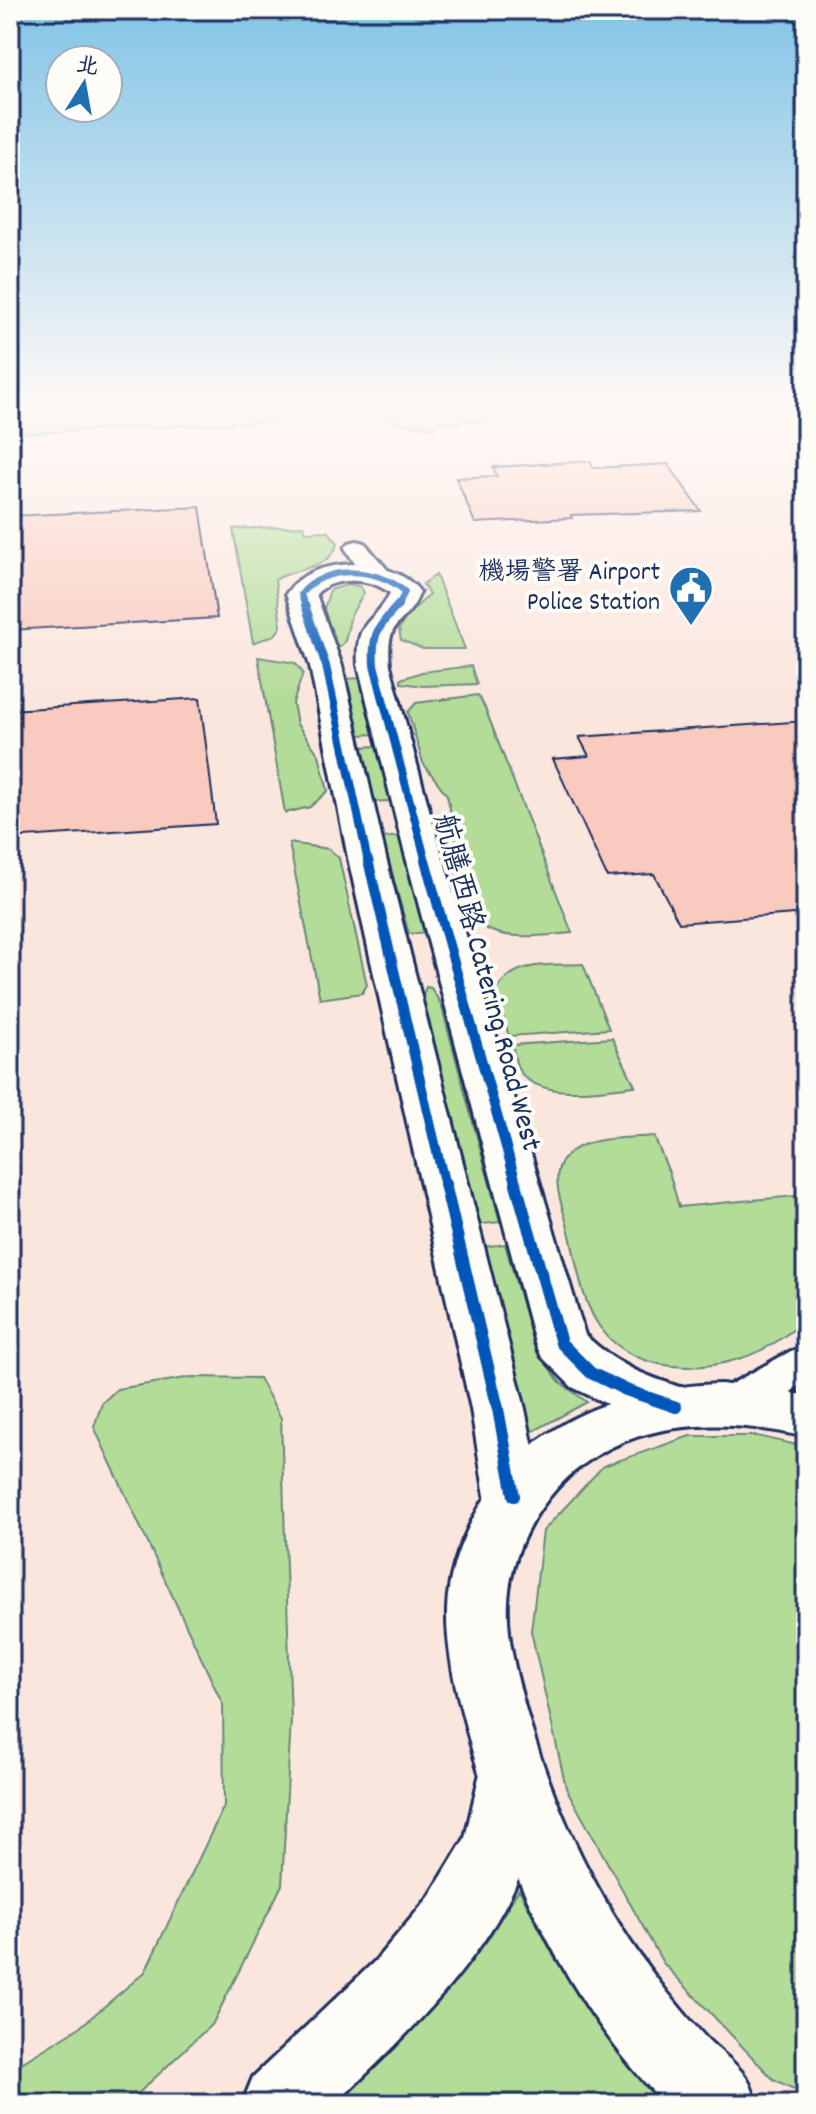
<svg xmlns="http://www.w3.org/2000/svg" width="816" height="2114" font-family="Dekko,'LXGW WenKai TC',sans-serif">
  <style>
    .built { fill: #fbe6de }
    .green { fill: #b3dc98; stroke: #67867b; stroke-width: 2 }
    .building { fill: #f9cabe; stroke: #1b2f5e; stroke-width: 2 }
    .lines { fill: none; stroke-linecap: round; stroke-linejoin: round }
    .minor-casing { stroke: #1b2f5e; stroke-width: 6 }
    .tertiary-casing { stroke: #1b2f5e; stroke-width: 6 }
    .secondary-casing { stroke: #1b2f5e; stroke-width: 6 }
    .minor { fill: #fdfcf7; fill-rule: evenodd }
    .tertiary { fill: #fdfcf7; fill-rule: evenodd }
    .secondary { fill: #fdfcf7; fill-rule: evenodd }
    .cycleway-far3-casing { stroke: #fdfcf7; stroke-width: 9 }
    .cycleway-far2-casing { stroke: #fdfcf7; stroke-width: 12 }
    .cycleway-far1-casing { stroke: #fdfcf7; stroke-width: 15 }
    .cycleway-casing { stroke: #fdfcf7; stroke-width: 17 }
    .cycleway-far3 { stroke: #0057b8; stroke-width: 6 }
    .cycleway-far2 { stroke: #0057b8; stroke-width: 8 }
    .cycleway-far1 { stroke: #0057b8; stroke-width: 10 }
    .cycleway { stroke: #0057b8; stroke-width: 12 }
    .labels { text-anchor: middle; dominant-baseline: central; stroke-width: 8; stroke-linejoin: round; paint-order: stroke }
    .far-poi-label { font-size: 26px; fill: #1b2f5e; stroke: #fdfcf7; text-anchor: end }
    .street-label { font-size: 30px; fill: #1b2f5e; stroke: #fdfcf7 }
  </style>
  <rect width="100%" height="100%" fill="#fcf2ec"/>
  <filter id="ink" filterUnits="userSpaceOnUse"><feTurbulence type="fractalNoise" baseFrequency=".0125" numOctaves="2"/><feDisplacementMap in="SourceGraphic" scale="16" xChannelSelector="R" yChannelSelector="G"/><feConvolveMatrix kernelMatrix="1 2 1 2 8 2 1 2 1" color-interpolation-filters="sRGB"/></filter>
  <g filter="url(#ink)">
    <path class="built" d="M 10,404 L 806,404 L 806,2104 L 10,2104 Z"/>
    <path class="green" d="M 10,404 L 322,404 L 326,419 L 10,434 Z
      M 331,404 L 806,404 L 806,406 L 437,423 L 437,427 L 422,427 L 372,416 L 333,415 Z
      M 304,526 L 306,532 L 328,531 L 338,543 C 329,571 298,566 275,580 L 281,627 L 275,635 L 253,643 L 233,529 Z
      M 436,575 L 465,649 L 423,649 L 401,640 L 399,629 L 407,616 L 429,595 L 423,584 Z
      M 350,584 L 361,587 L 364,593 L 351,615 L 345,641 L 340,647 L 331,641 L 323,612 L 330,590 Z
      M 258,657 L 295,663 L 303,673 L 293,703 L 297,724 L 319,755 L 328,791 L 310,807 L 285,813 Z
      M 471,666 L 477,684 L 423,686 L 401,683 L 401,679 L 422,672 Z
      M 363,678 L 377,734 L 357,735 L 342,679 Z
      M 478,695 L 485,708 L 572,933 C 544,935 496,944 476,920 L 450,856 L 455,833 L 447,795 L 423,763 L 408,712 L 416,703 Z
      M 378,746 L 390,801 L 372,802 L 358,747 Z
      M 400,836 L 428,932 L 409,934 L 382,838 Z
      M 289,843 L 329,849 L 339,858 L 367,985 L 362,993 L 320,999 Z
      M 583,964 L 609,1029 L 509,1036 L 495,992 C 513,959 549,966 583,964 Z
      M 426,987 L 431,988 L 441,1004 L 500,1222 L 477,1225 L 421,1000 Z
      M 612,1038 L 635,1086 C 605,1089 538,1102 519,1070 C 515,1063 514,1053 512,1045 Z
      M 654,1136 L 670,1175 L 679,1207 L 806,1195 L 806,1320 C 794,1329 783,1338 771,1345 C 721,1374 640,1379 602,1330 C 581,1303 577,1263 569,1231 C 564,1210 547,1174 566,1156 C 587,1135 626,1139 654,1136 Z
      M 505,1244 L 535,1349 L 560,1382 L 587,1402 L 534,1431 L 529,1429 L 482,1247 Z
      M 192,1377 L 259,1378 L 281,1418 L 291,1719 L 282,1885 L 213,2023 L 127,2104 L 10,2104 L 10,2070 L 80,2027 L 145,1972 L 224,1806 L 223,1705 L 94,1427 L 102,1403 L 117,1389 Z
      M 690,1436 L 757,1436 L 806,1447 L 806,2095 L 773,2079 L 663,1963 L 566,1788 L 531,1631 L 543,1531 L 603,1466 Z
      M 519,1889 L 554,1957 L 661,2104 L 334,2104 L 428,2009 L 487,1941 Z"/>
    <path class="building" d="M 590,461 L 594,468 L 668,464 L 701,511 L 571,515 L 572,518 L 475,523 L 456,478 L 497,476 L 493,467 Z
      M 200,507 L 217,618 L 10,630 L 10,516 Z
      M 200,698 L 216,824 L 10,838 L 10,710 Z
      M 806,721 L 806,913 L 679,923 L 654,874 L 607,877 L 553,759 L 589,756 L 579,737 Z"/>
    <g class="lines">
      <g class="minor-casing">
        <path id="minor" d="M 357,541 L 365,543 C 373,555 384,564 392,576 L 388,581 L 372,581 L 359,570 L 345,548 L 349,543 Z
          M 806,1346 L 806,1382 C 779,1398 747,1427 715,1417 L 709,1405 L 715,1393 L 791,1351 Z"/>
      </g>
      <g class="tertiary-casing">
        <path id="tertiary" d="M 352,564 C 377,566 404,570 420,592 C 406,629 385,615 390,665 L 435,831 L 585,1335 C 621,1369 649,1377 695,1392 L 703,1407 L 695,1422 L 676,1428 L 607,1404 L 572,1387 L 542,1357 L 535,1343 L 399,831 L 358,665 C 355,617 373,627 390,593 C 370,577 334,576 316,594 L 342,666 L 386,858 L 525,1409 L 543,1496 L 534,1512 L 514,1519 L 494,1512 L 485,1496 L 471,1409 L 348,858 L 310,666 L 286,594 C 302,571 324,566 352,564 Z
          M 512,1747 L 535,1756 C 548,1782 543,1792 537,1820 C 514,1935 416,2026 335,2104 L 242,2104 L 253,2077 L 375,1961 L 429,1897 L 465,1838 L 479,1777 L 489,1756 Z"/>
      </g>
      <g class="secondary-casing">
        <path id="secondary" d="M 721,1384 L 806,1395 L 806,1437 C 720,1417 623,1417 558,1487 C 529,1519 511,1556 508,1601 C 506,1638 517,1678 527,1714 C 556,1815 602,1910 667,1992 C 680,2008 693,2024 706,2038 C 719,2051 735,2062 745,2076 C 751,2084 754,2095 757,2104 L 665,2104 C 564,2001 498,1854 463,1716 C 454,1682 446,1645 447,1609 C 448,1577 459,1545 474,1517 C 523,1423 620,1387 721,1384 Z"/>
      </g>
      <use href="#minor" class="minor"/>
      <use href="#tertiary" class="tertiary"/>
      <use href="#secondary" class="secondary"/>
      <g class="cycleway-far3-casing">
        <path id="cycleway-far3" d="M 305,607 L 301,594 C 324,564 379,567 405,592 L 397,607"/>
      </g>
      <g class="cycleway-far2-casing">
        <path id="cycleway-far2" d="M 305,605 L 326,666 L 368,862
          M 398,605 C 377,629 372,632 374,665 L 426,862"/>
      </g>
      <g class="cycleway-far1-casing">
        <path id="cycleway-far1" d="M 368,860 L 445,1186
          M 425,860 L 517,1186"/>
      </g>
      <g class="cycleway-casing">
        <path id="cycleway" d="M 445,1184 L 498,1409 L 514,1496
          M 516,1184 L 561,1343 L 591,1373 L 626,1390 L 676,1407"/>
      </g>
      <use href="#cycleway-far3" class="cycleway-far3"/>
      <use href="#cycleway-far2" class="cycleway-far2"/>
      <use href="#cycleway-far1" class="cycleway-far1"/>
      <use href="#cycleway" class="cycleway"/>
    </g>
  </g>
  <linearGradient id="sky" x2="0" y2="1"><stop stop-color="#82c4e7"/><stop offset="0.58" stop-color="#fef9f6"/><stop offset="1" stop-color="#fef9f6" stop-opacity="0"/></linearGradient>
  <rect width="816" height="700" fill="url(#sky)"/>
  <defs>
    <g id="civic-pin" transform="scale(2.3)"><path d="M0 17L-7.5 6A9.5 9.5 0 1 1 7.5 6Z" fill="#1f6fb2" stroke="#fdfcf7"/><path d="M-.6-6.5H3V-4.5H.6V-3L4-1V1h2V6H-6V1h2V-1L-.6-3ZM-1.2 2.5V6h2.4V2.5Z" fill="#fff"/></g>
  </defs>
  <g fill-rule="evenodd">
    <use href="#civic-pin" x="691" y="588"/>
  </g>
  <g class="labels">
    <g class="far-poi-label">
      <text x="660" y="573">機場警署 Airport<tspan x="660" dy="30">Police Station</tspan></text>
    </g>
    <g class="street-label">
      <text transform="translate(485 983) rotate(75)">航膳西路 Catering Road West</text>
    </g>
  </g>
  <rect width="816" height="2114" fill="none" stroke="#fdfcf7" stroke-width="40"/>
  <rect x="20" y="20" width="776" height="2074" fill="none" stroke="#1b2f5e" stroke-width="3" filter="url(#ink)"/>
  <g transform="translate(84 84) rotate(11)"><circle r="38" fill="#fdfcf7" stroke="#a3aaba" stroke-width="2"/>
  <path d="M0-6L14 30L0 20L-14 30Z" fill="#1f6fb2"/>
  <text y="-12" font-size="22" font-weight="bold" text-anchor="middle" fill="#1b2f5e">北</text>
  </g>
</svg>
